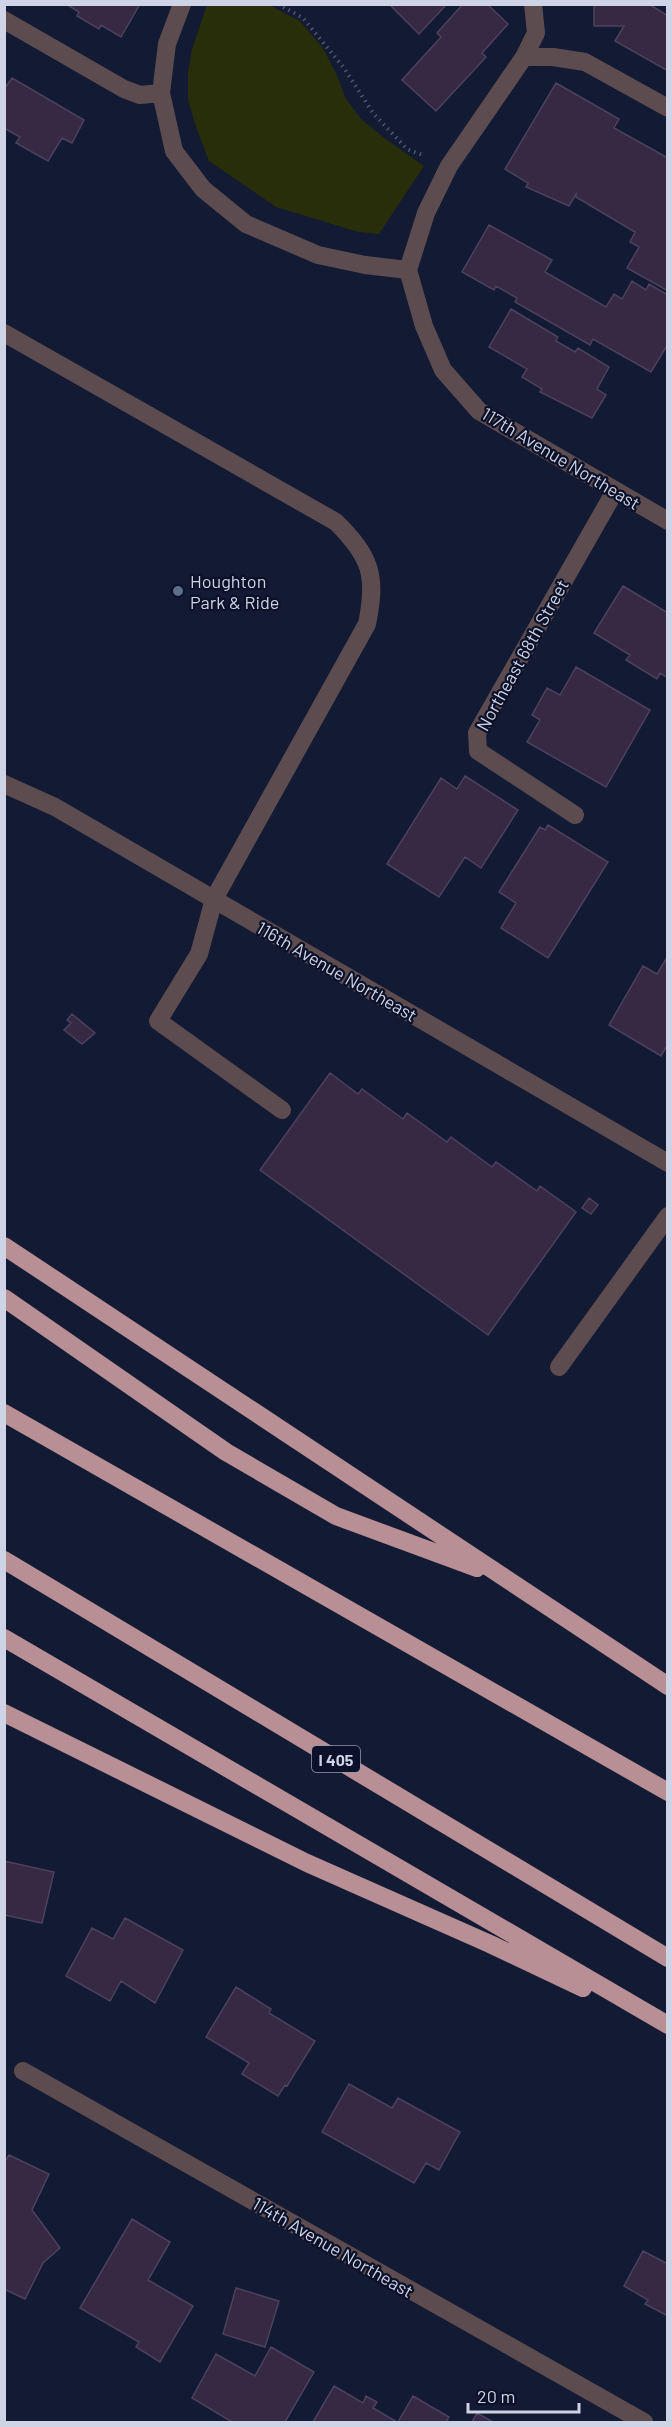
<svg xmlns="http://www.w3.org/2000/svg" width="672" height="2427" font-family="Barlow,sans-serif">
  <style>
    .green { fill: #282d0a }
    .building { fill: #352944; stroke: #4d415d; stroke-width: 1.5 }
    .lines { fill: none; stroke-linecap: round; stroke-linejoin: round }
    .path { stroke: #50566d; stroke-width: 4; stroke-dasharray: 1.5 4.5; stroke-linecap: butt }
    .minor { stroke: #5d4c4f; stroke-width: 18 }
    .highway { stroke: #b88f95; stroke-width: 18 }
    .service-dot { fill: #5c6f8a; stroke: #0b1129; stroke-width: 2 }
    .labels { text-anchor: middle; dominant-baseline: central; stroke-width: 4.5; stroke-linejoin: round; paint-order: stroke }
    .shield { fill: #0b1129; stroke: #949aad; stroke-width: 1.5 }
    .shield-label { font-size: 16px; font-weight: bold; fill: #ced4e5 }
    .street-label { font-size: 18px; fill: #ced4e5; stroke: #0b1129 }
    .poi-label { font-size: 18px; fill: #ced4e5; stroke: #0b1129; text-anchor: start }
  </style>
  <rect width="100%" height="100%" fill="#131a33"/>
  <path class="green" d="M 269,5 L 300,21 L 323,48 L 337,75 L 345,97 L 361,119 L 387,140 L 424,166 L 379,234 L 358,232 L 276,207 L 209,161 L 195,124 L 188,100 L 188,72 L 192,49 L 207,5 Z"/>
  <path class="building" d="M 66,4 L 140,4 L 121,37 L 101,25 L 99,29 L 77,16 L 79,12 Z
    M 389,4 L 447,4 L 419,34 Z
    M 463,4 L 487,4 L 508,24 L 482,53 L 486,57 L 436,111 L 402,80 L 441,37 L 437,33 Z
    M 594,4 L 649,4 L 668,16 L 668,71 L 615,41 L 624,26 L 594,26 Z
    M 12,78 L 84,120 L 72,143 L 62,138 L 48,161 L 16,143 L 20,137 L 4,128 L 4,89 Z
    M 556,83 L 619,119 L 614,128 L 668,158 L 668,291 L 627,268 L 639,247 L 630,242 L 635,232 L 576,197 L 576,194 L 569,206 L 526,187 L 528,183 L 505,169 Z
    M 489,225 L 552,260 L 545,272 L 606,307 L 614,294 L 622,299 L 632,281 L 646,290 L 649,284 L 668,295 L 668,344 L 651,372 L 593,339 L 590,345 L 515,302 L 517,298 L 496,286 L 494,290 L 462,272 Z
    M 511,309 L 558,337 L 556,341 L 575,352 L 578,348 L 609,367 L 597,389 L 606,395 L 592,418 L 540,392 L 542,389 L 522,377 L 527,369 L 489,347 Z
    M 623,586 L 668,613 L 668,678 L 660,673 L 657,679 L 626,660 L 630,655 L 594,633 Z
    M 576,667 L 650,710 L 606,787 L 527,742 L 540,720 L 532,715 L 547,688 L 560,695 Z
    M 465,776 L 518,810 L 481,868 L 465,857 L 439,897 L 387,864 L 441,778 L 457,789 Z
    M 548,825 L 608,862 L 548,958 L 501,928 L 516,903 L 499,892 L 540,827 L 545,830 Z
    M 668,956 L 668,1044 L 661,1056 L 609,1025 L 643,966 L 657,974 Z
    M 72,1014 L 95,1033 L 82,1044 L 64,1030 L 71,1023 L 67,1020 Z
    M 330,1073 L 358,1094 L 362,1089 L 403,1119 L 407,1113 L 447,1142 L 451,1137 L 492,1167 L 496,1162 L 537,1191 L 540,1186 L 576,1212 L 488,1335 L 260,1170 Z
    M 589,1198 L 598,1205 L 591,1214 L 582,1208 Z
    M 4,1861 L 54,1872 L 42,1923 L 4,1915 Z
    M 125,1918 L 183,1950 L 155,2003 L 121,1981 L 110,2001 L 66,1976 L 92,1928 L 113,1939 Z
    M 236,1987 L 271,2009 L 269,2013 L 315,2041 L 287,2086 L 285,2085 L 278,2096 L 242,2074 L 249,2063 L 206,2037 Z
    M 349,2084 L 392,2108 L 398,2098 L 460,2132 L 439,2170 L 426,2163 L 414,2183 L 322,2132 Z
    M 9,2155 L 49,2174 L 32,2210 L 60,2248 L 43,2263 L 25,2299 L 4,2289 L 4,2163 Z
    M 132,2219 L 170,2242 L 148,2280 L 193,2306 L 160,2362 L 136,2347 L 139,2342 L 80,2308 Z
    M 643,2251 L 668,2264 L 668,2316 L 645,2304 L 648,2300 L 624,2286 Z
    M 236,2288 L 279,2301 L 265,2347 L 223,2334 Z
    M 271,2347 L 314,2372 L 285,2422 L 232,2422 L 192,2398 L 216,2354 L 255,2376 Z
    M 334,2386 L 363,2403 L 366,2396 L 377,2402 L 373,2408 L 397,2422 L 313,2422 Z
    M 413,2396 L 449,2417 L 446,2422 L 398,2422 Z
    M 477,2413 L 493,2422 L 472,2422 Z"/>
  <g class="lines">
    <path class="path" d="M 278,4 L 303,18 L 344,68 L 373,113 L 407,149 L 425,156"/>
    <path class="minor" d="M 182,4 L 167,44 L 161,93 L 174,151 L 203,189 L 246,224 L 318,255 L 365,265 L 408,270
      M 533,4 L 536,33 L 524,57 L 449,166 L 426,213 L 408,270 L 424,326 L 443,370 L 479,411 L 668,521
      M 4,20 L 124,89 L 140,95 L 161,93
      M 524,57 L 553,57 L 585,62 L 668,108
      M 4,333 L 336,522 C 371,557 377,576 367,624 L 214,899 L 199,954 L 158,1021 L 282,1110
      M 4,784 L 55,807 L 668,1163
      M 575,815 L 478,751 L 477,733 L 615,491
      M 559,1367 L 668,1216
      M 23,2071 L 644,2422"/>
    <path class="highway" d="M 4,1246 L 668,1686
      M 4,1298 L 226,1452 L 336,1516 L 477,1568
      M 4,1413 L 668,1792
      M 4,1560 L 668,1958
      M 4,1638 L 668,2025
      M 4,1713 L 307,1863 L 490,1944 L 583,1988"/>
  </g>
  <circle class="service-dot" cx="178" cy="591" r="6"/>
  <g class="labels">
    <rect class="shield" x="312" y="1746" width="48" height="26" rx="4.5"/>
    <g class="shield-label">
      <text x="336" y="1759">I 405</text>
    </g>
    <g class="street-label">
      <text transform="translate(561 458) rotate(31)">117th Avenue Northeast</text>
      <text transform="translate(522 655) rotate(-61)">Northeast 68th Street</text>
      <text transform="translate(337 971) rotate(30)">116th Avenue Northeast</text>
      <text transform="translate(333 2247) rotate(30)">114th Avenue Northeast</text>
    </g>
    <g class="poi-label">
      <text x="190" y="581">Houghton<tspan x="190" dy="21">Park &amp; Ride</tspan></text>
    </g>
  </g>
  <rect width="672" height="2427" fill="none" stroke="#ced4e5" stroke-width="12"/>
  <path d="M468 2403v9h111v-9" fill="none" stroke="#ced4e5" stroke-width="3"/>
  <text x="477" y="2403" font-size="18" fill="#ced4e5" stroke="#0b1129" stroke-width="4.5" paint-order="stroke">20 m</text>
</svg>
